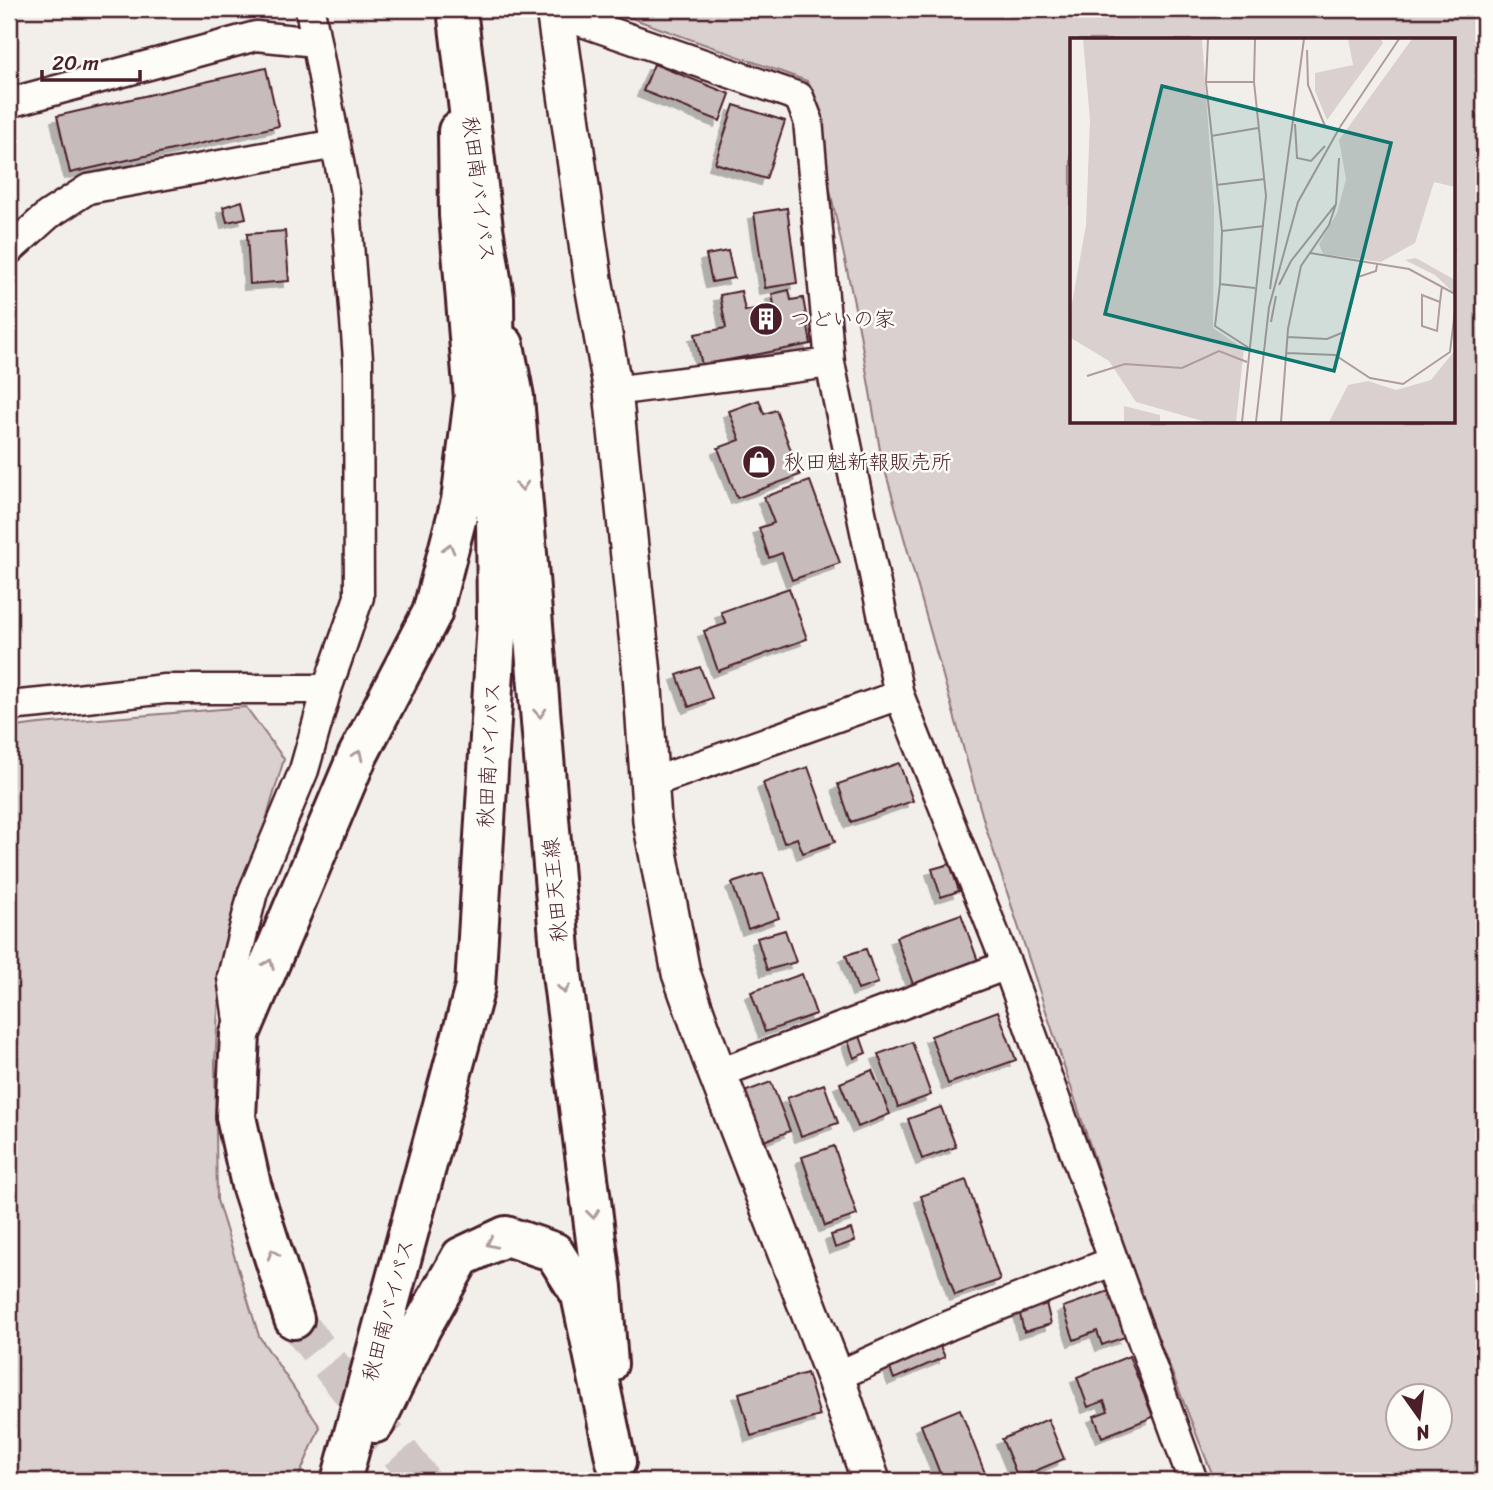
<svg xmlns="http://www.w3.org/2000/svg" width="1493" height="1490" font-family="Sriracha,'Klee One',sans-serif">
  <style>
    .green { fill: #d9d0cf; stroke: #92787d; stroke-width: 2; fill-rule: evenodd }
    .building { fill: #c8bbbb; stroke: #4a1f2b; stroke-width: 2; filter: url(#shadow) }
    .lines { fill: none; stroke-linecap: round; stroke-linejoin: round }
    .primary-tunnel { stroke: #d0c5c5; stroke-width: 38; stroke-dasharray: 38 19; stroke-linecap: butt }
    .minor-casing { stroke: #4a1f2b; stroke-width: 33 }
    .tertiary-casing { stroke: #4a1f2b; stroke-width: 42 }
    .primary-casing { stroke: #4a1f2b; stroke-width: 44 }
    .trunk-casing { stroke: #4a1f2b; stroke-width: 44 }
    .minor { stroke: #fdfcf7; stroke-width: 28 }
    .tertiary { stroke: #fdfcf7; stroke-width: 37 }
    .primary { stroke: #fdfcf7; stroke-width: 38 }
    .trunk { stroke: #fdfcf7; stroke-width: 38 }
    .oneway { stroke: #ac999b }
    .labels { text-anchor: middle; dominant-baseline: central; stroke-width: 5; stroke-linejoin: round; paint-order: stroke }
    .street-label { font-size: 21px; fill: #4a1f2b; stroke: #fdfcf7 }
    .poi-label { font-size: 21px; fill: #4a1f2b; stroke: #fdfcf7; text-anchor: start }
    .inset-road { fill: none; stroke: #af9c9e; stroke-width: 2 }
    .view { fill: #0f766e; fill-opacity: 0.15; stroke: #0f766e; stroke-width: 3.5 }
    .inset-edge { fill: none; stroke: #4a1f2b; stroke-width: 3.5 }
  </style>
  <defs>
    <filter id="shadow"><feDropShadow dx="-6" dy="6" stdDeviation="0" flood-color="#0004"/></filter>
  </defs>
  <rect width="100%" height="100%" fill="#f2efeb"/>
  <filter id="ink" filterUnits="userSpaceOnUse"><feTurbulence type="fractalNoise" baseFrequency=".0143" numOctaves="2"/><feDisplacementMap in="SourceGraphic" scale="14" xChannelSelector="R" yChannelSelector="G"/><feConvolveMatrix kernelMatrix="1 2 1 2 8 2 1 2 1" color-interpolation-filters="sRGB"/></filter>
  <g filter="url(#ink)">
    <path class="green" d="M 606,9 L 1484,9 L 1484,1481 L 1215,1481 L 1130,1267 L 985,825 L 881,456 L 858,322 L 807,81 ZM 1071,40 L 1453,40 L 1453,422 L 1071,422 ZM 1398,1396 L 1440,1396 L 1440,1438 L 1398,1438 Z
      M 246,707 L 284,759 L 220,976 L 215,1063 L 217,1200 L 259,1336 L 320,1427 L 297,1481 L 9,1481 L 9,728 L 39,724 Z"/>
    <path class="building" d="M 654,64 L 730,94 L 720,121 L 643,91 Z
      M 266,68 L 279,126 L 70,173 L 57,116 Z
      M 734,105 L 785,121 L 766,179 L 715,163 Z
      M 242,201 L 246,218 L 227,222 L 223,207 Z
      M 787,208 L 797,283 L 765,288 L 754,213 Z
      M 285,231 L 289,281 L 250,284 L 247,234 Z
      M 728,251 L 734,278 L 712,282 L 706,255 Z
      M 789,290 L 791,300 L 803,298 L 811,344 L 702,365 L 695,334 L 726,328 L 720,295 L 741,291 L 745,311 L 774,305 L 772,294 Z
      M 759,400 L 764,414 L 776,410 L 800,475 L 737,498 L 718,448 L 740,440 L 729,411 Z
      M 810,481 L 840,563 L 792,580 L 782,553 L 769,558 L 759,528 L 774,523 L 764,497 Z
      M 789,588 L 807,639 L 718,671 L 704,631 L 726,624 L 721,612 Z
      M 700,667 L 712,698 L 689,707 L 677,675 Z
      M 899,763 L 913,801 L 851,822 L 838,784 Z
      M 808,767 L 835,842 L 803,853 L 797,838 L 784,843 L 763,783 Z
      M 950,864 L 959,891 L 941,897 L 932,869 Z
      M 763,873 L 779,918 L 748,929 L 732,883 Z
      M 961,914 L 979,964 L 914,987 L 896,937 Z
      M 785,930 L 796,962 L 767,970 L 757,938 Z
      M 866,949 L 878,983 L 858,990 L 846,955 Z
      M 802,974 L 816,1014 L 765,1032 L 751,992 Z
      M 998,1011 L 1016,1060 L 948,1084 L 931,1036 Z
      M 860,1036 L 866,1053 L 854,1058 L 848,1041 Z
      M 912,1042 L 931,1095 L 898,1107 L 878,1054 Z
      M 872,1070 L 890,1114 L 858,1127 L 840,1083 Z
      M 771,1082 L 790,1131 L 764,1141 L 744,1092 Z
      M 824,1084 L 838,1123 L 801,1136 L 787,1098 Z
      M 941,1107 L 956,1147 L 922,1159 L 908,1119 Z
      M 834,1146 L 857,1215 L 825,1226 L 802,1157 Z
      M 966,1180 L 1000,1280 L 955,1295 L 921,1196 Z
      M 851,1229 L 855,1241 L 835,1248 L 831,1235 Z
      M 1109,1291 L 1125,1337 L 1102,1345 L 1097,1331 L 1074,1340 L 1063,1307 Z
      M 1046,1303 L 1051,1324 L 1024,1332 L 1019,1310 Z
      M 937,1340 L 945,1357 L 894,1379 L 887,1361 Z
      M 1129,1356 L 1153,1417 L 1102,1437 L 1094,1416 L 1108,1411 L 1104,1401 L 1088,1407 L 1077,1377 Z
      M 807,1373 L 820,1416 L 751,1436 L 739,1393 Z
      M 960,1409 L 988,1481 L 943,1481 L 921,1425 Z
      M 1048,1419 L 1064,1459 L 1018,1478 L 1002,1439 Z"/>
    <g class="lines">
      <path class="primary-tunnel" d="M 294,1319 L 422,1481"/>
      <g class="minor-casing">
        <path id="minor" d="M 556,13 L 799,97 L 808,120 L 830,363
          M 9,97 L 16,101 L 256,36 L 316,42
          M 9,250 L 48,215 L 88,189 L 336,144
          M 613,391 L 830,363 L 899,695 L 1007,965 L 1193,1481
          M 9,706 L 51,702 L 165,689 L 327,689
          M 650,783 L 899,695
          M 240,1034 L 232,977 L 253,892 L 304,770 L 327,689 L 359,597 L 358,359 L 345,193 L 310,9
          M 717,1074 L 1007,965
          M 835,1377 L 950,1325 L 1114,1261"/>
      </g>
      <g class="tertiary-casing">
        <path id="tertiary" d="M 555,9 L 593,279 L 613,391 L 642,674 L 652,821 L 681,973 L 711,1057 L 835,1377 L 871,1481"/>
      </g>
      <g class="primary-casing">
        <path id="primary" d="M 504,345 L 514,397 L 562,974 L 602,1287 L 608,1364
          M 294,1319 L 251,1185 L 236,1117 L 240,1034 L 357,757 L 432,613 L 461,501 L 474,398 L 459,215 L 458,131"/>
      </g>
      <g class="trunk-casing">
        <path id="trunk" d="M 375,1423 L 421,1328 L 461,1257 L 506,1236 L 554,1252 L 581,1295 L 616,1462
          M 341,1481 L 475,987 L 497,621 L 494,298 L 483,228 L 457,9"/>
      </g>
      <use href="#minor" class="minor"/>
      <use href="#tertiary" class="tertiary"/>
      <use href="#primary" class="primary"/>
      <use href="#trunk" class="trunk"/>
    </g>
    <defs><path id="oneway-chevron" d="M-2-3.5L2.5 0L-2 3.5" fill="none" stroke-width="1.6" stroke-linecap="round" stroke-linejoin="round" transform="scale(1.75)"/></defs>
    <g class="oneway">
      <use href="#oneway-chevron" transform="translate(522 486) rotate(85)"/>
      <use href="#oneway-chevron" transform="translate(449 548) rotate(-75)"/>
      <use href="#oneway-chevron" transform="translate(540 713) rotate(85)"/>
      <use href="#oneway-chevron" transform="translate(358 755) rotate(-64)"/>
      <use href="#oneway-chevron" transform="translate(269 964) rotate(-67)"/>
      <use href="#oneway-chevron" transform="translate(564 989) rotate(83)"/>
      <use href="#oneway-chevron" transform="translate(593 1214) rotate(83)"/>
      <use href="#oneway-chevron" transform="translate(491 1243) rotate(155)"/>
      <use href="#oneway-chevron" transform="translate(273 1254) rotate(-108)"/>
    </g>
  </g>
  <defs>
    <g id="building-disc" transform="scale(1.75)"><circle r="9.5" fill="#4a1f2b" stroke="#fdfcf7"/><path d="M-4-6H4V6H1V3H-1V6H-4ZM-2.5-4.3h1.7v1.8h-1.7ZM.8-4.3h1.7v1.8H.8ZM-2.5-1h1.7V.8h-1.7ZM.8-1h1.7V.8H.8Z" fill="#fff"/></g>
    <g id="shop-disc" transform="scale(1.75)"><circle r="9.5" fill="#4a1f2b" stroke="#fdfcf7"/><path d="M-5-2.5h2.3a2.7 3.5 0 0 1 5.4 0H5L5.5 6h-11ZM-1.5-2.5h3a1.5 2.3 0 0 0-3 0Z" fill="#fff"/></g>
  </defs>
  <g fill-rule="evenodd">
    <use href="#building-disc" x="766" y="319"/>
    <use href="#shop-disc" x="759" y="462"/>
  </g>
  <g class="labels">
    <g class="street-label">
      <text transform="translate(479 189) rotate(83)">秋田南バイパス</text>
      <text transform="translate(489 755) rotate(-87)">秋田南バイパス</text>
      <text transform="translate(555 890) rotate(-95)">秋田天王線</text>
      <text transform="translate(388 1310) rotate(-75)">秋田南バイパス</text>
    </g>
    <g class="poi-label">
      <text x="790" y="319">つどいの家</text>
      <text x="784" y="462">秋田魁新報販売所</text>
    </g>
  </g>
  <g transform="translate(1070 38)">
    <rect width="385" height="385" fill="#f2efeb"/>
    <path d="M 13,1 L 132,1 L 144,169 L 143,290 L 174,311 L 166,384 L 136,384 L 66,364 L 39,323 L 1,300 L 1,271 L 16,187 L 20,82 ZM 278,1 L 311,1 L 313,5 L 257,82 L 245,53 L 245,35 L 283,27 ZM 342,1 L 385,1 L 385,149 L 364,144 L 345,205 L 311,224 L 253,216 L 249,206 L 267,175 L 276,141 L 269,102 ZM 346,220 L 385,242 L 385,256 L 365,237 L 335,222 ZM 385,312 L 385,384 L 259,384 L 278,347 L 298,343 L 326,352 L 361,342 ZM 54,368 L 90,377 L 90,384 L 54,384 Z" fill="#d9d0cf"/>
    <path class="inset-road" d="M 138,1 L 136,44 L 152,193 L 150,246 L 185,250M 237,12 L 238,47 L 255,88M 136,44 L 184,44M 225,86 L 227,120 L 241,123 L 255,108M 141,98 L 188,90M 146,147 L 195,141M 152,193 L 194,188M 240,215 L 339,231 L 385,256M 150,246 L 145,288 L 179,310M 209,247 L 221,223 L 266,166 L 269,120M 200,251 L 234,1M 370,264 L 352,257 L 352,288 L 367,293 L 370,264 L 372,248M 201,284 L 206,258M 218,299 L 257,301 L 274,294 L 288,239 L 306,233 L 307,227M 217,315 L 265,317 L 300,340 L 333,346 L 380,314 L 385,272M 17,338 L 55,326 L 112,330 L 149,313 L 177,324M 172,384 L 196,158 L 184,44 L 185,1M 186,384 L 199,269 L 228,164 L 270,89 L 329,1M 211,384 L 218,291 L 231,228 L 259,187 L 266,166"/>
    <path class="view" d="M 92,48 L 321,105 L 264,333 L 35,276 Z"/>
    <rect width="385" height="385" class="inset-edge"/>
  </g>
  <rect width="1493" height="1490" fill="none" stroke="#fdfcf7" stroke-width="35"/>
  <rect x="18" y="18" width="1458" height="1455" fill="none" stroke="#4a1f2b" stroke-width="2.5" filter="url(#ink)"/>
  <g transform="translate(1419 1417) rotate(166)"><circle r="33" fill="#fdfcf7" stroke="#b5a4a5" stroke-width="2"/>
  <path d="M0-5L12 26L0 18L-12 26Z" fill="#4a1f2b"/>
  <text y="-10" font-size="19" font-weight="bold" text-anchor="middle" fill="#4a1f2b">N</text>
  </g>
  <path d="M42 70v10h98v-10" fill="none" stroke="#4a1f2b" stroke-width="3.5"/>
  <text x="52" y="70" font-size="21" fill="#4a1f2b" stroke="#fdfcf7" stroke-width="5" paint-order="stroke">20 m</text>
</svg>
